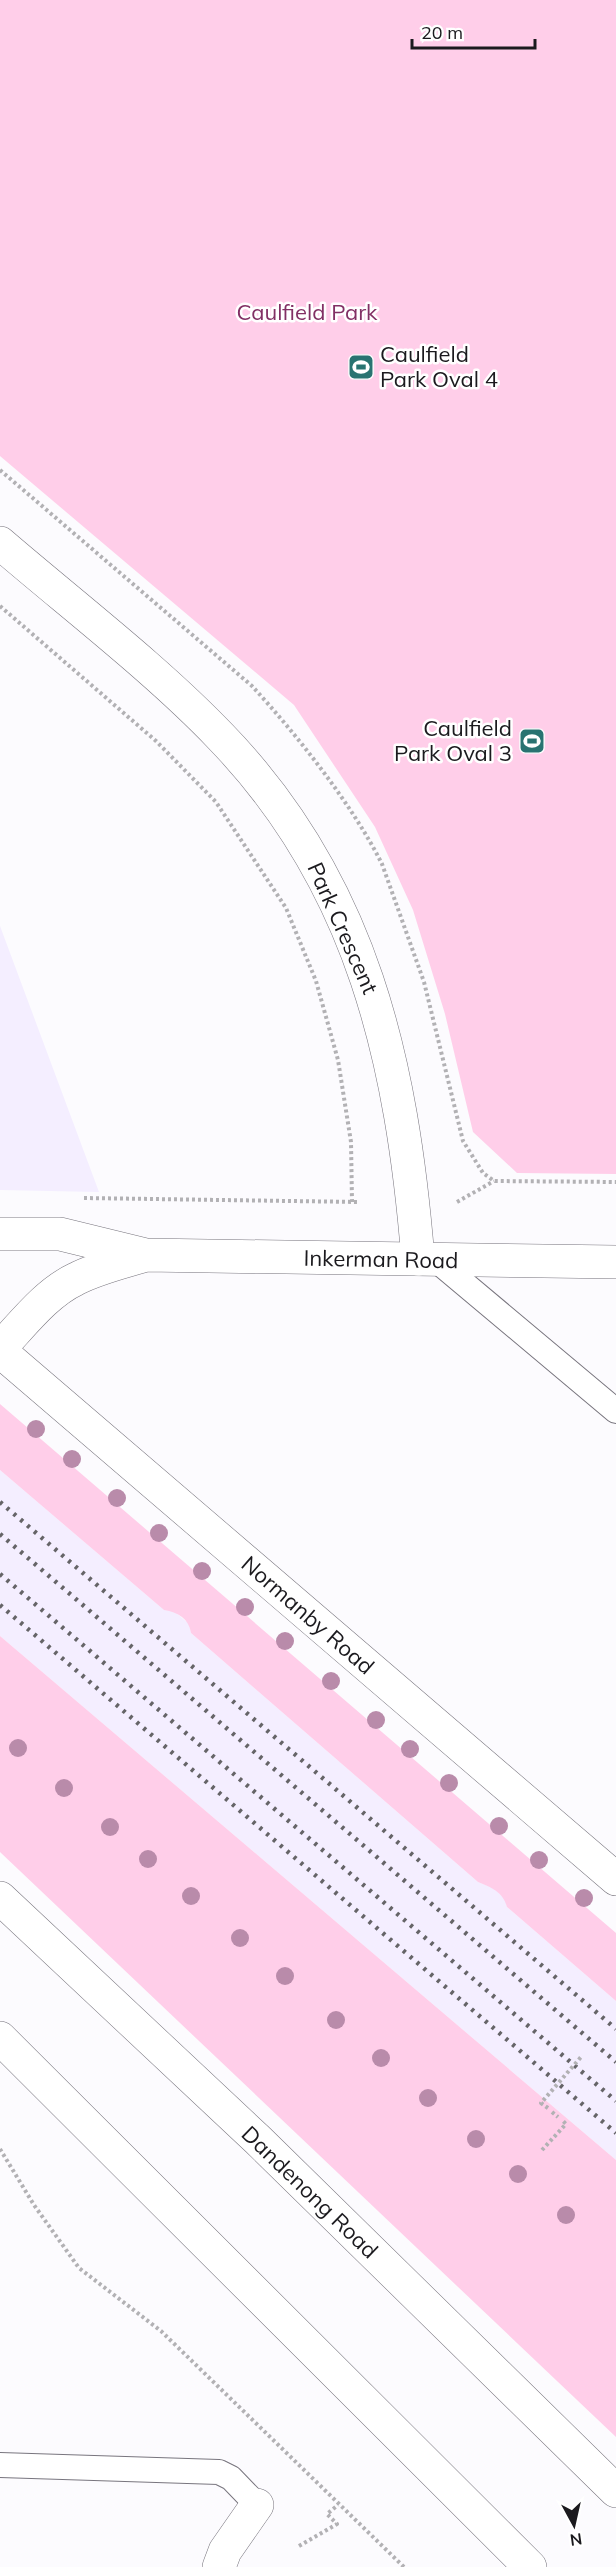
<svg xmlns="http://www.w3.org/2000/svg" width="616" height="2567" font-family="Mulish,sans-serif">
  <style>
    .built { fill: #f4eeff }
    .green { fill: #ffcee9 }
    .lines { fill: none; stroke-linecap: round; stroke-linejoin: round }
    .lane-casing { stroke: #78757e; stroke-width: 26 }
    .street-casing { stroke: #78757e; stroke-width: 34 }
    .secondary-casing { stroke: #78757e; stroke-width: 34 }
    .highway-casing { stroke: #78757e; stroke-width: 34 }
    .path { stroke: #b2b1b4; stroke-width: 4; stroke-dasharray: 3 3; stroke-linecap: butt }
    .lane { stroke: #fff; stroke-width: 24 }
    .street { stroke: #fff; stroke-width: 33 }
    .secondary { stroke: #fff; stroke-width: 33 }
    .highway { stroke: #fff; stroke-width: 33 }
    .rail { stroke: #656467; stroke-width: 4.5; stroke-dasharray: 3 6; stroke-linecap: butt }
    .path-bridge { stroke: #b2b1b4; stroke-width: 4; stroke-dasharray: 3 3; stroke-linecap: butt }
    .tree { fill: #b98baa }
    .labels { text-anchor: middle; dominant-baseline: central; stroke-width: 5; stroke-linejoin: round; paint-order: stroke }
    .park-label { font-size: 22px; fill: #823065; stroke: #fff }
    .poi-label { font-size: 22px; fill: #1b1a1e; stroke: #fff; text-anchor: start }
    .street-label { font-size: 22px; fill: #1b1a1e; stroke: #fff }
  </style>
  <rect width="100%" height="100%" fill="#fcfbfe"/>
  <path class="built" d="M 0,926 L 99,1192 L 0,1190 Z
    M 0,1470 L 164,1610 L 174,1611 L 189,1624 L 191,1633 L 478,1882 L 493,1888 L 505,1898 L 507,1907 L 616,2001 L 616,2160 L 0,1636 Z"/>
  <path class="green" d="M 0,0 L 616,0 L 616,1174 L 517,1173 L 473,1132 L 445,1014 L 413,910 L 375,827 L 294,705 L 0,456 Z
    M 0,1404 L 616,1933 L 616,2001 L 507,1907 C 503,1892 491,1887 478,1882 L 191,1633 C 189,1619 178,1612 164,1610 L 0,1470 Z
    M 0,1636 L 616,2160 L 616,2437 L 0,1852 Z"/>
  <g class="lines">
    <g class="lane-casing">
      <path id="lane" d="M 436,1260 L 616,1411
        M 0,2465 L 219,2472 L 231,2478 L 257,2505"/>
    </g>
    <g class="street-casing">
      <path id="street" d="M 0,543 C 72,605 156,669 221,737 C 363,884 402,1062 418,1259
        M 219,2567 L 225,2551 L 257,2505"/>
    </g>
    <g class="secondary-casing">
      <path id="secondary" d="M 0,1234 L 60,1234 L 146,1255 L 616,1262
        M 0,1348 C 23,1324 46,1293 76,1279 C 97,1268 123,1262 146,1255
        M 0,1351 L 616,1879"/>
    </g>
    <g class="highway-casing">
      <path id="highway" d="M 0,1898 L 258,2140 L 616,2491
        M 0,2038 L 530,2567"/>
    </g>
    <path class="path" d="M 0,470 L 252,686 C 297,735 352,804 382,864 L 424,982 L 463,1141 L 483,1173 L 494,1181 L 616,1182
      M 0,606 L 156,741 L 216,802 L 286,908 L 316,981 L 338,1060 L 351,1142 L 352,1202
      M 84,1198 L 359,1202
      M 457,1202 L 494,1181
      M 552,2112 L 558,2117
      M 0,2149 L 34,2205 L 79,2268 L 161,2331 L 404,2567
      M 542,2150 L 566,2124 L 562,2120
      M 299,2546 L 337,2524 L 327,2514 L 338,2505"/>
    <use href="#lane" class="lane"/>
    <use href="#street" class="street"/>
    <use href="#secondary" class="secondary"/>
    <use href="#highway" class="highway"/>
    <path class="rail" d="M 0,1502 L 616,2029
      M 0,1534 L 616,2062
      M 0,1574 L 616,2101
      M 0,1605 L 616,2133"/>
    <path class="path-bridge" d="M 548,2108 L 541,2103 L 581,2057"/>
  </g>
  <g class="tree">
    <circle cx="36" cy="1429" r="9"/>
    <circle cx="72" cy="1459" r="9"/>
    <circle cx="117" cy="1498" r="9"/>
    <circle cx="159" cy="1533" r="9"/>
    <circle cx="202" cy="1571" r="9"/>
    <circle cx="245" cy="1607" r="9"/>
    <circle cx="285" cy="1641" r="9"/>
    <circle cx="331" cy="1681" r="9"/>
    <circle cx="376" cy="1720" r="9"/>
    <circle cx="18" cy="1748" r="9"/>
    <circle cx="410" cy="1749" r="9"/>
    <circle cx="449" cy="1783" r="9"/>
    <circle cx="64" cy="1788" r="9"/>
    <circle cx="499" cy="1826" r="9"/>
    <circle cx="110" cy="1827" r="9"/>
    <circle cx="148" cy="1859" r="9"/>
    <circle cx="539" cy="1860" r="9"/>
    <circle cx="191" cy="1896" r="9"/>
    <circle cx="584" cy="1898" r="9"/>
    <circle cx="240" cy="1938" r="9"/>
    <circle cx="285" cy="1976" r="9"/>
    <circle cx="336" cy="2020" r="9"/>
    <circle cx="381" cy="2058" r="9"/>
    <circle cx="428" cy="2098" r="9"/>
    <circle cx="476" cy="2139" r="9"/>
    <circle cx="518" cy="2174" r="9"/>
    <circle cx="566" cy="2215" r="9"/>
  </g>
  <defs>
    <g id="stadium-square" transform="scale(1.35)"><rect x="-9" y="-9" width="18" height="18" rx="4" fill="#297371" stroke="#fff"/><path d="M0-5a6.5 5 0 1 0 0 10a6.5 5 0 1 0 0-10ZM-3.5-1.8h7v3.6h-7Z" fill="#fff"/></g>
  </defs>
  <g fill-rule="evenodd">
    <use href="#stadium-square" x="361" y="367"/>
    <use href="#stadium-square" x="532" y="741"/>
  </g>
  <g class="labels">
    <g class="park-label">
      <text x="307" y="312">Caulfield Park</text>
    </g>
    <g class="poi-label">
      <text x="380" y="354">Caulfield<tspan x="380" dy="25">Park Oval 4</tspan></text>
      <text x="512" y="728" text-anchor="end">Caulfield<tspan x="512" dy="25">Park Oval 3</tspan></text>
    </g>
    <g class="street-label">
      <text transform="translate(343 928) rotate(66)">Park Crescent</text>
      <text transform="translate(381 1259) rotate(1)">Inkerman Road</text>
      <text transform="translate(308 1615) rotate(41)">Normanby Road</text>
      <text transform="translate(310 2192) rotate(44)">Dandenong Road</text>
    </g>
  </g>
  <g transform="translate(574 2525) rotate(172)" stroke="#ffffff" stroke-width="4.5" paint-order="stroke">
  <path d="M0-4.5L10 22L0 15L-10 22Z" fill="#1b1a1e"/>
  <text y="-9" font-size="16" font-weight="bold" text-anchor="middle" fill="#1b1a1e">N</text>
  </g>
  <path d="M412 39v9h123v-9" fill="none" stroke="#1b1a1e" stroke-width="3"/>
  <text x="421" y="39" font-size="18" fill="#1b1a1e" stroke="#ffffff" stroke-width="4.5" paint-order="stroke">20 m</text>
</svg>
